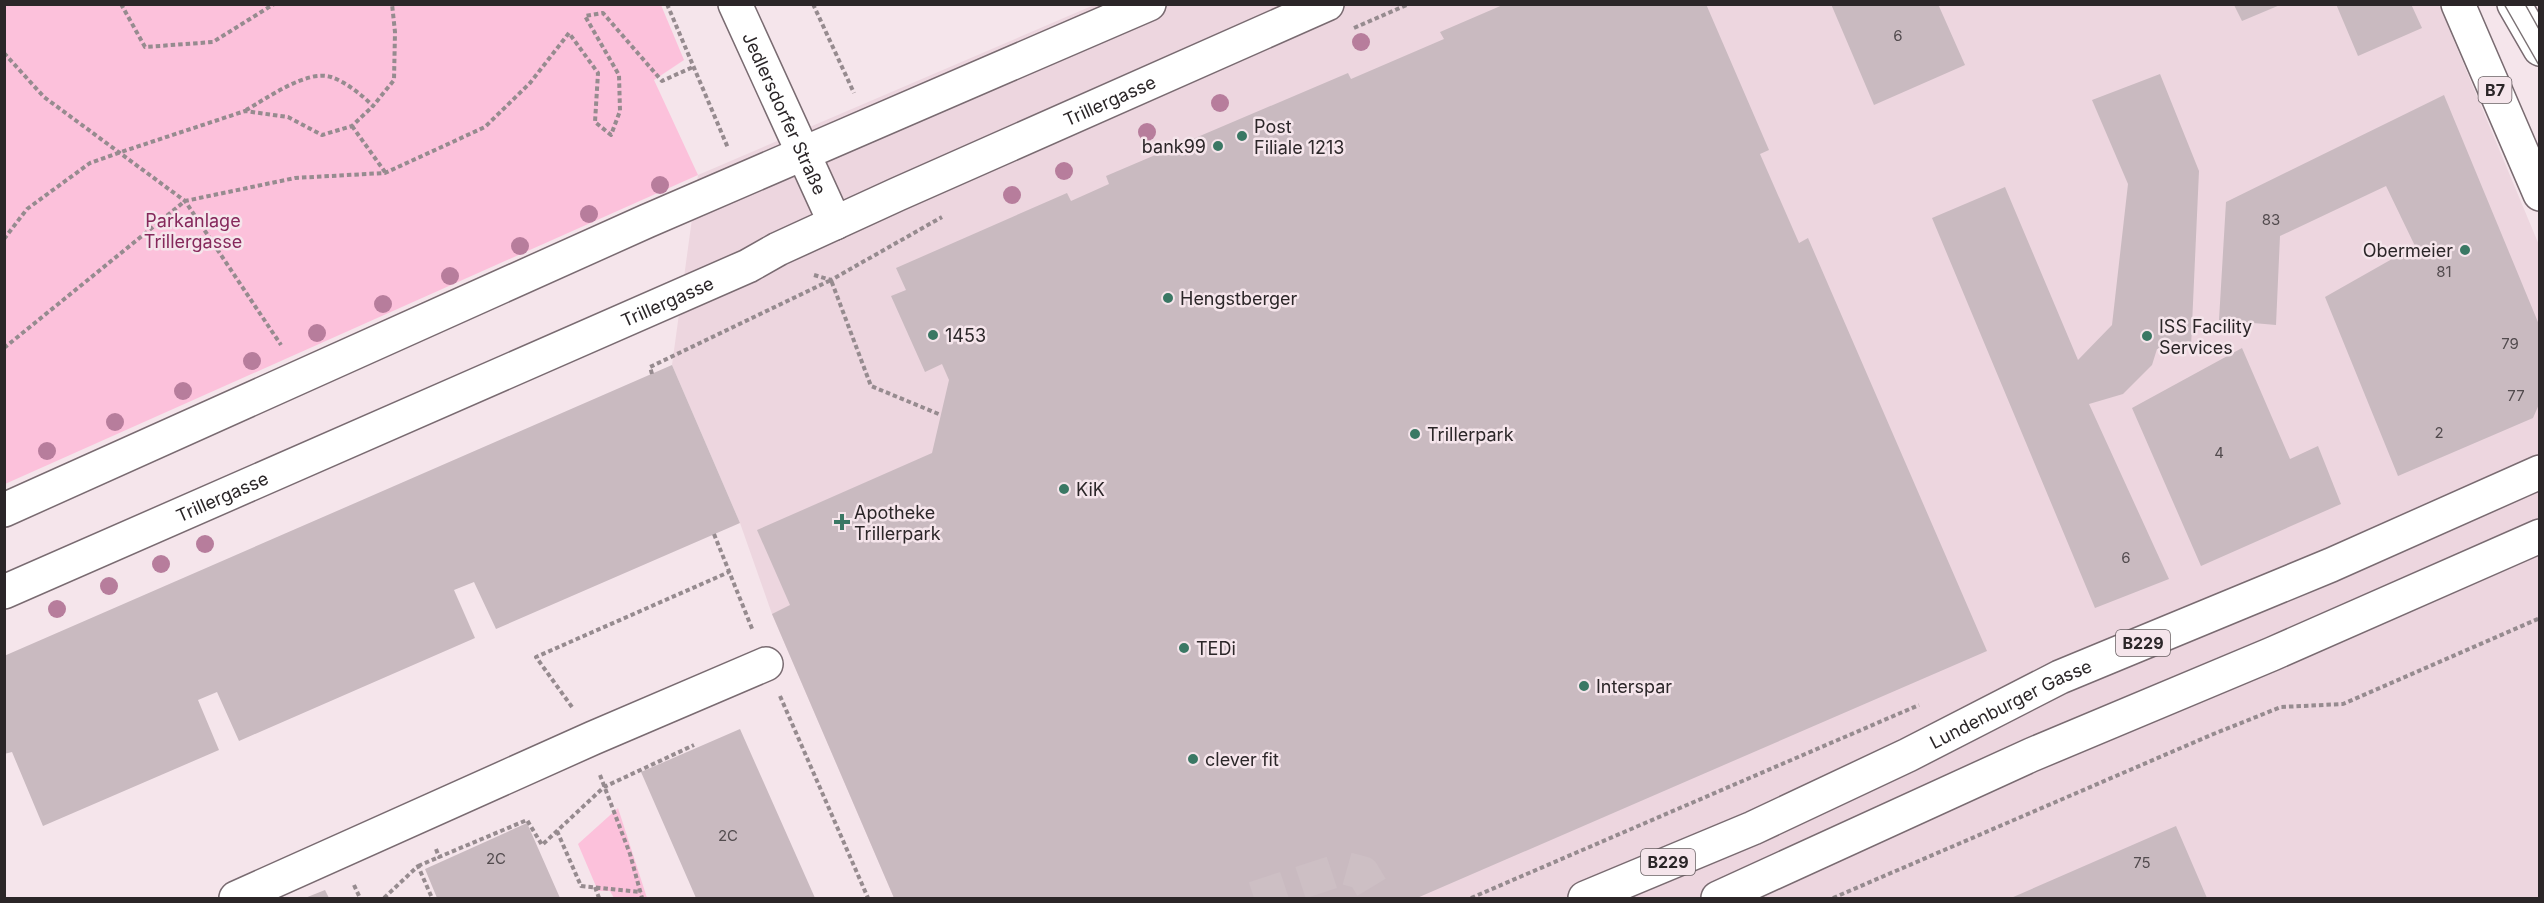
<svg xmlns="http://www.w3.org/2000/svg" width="2544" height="903" font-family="Inter,sans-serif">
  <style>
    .built { fill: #edd6df }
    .green { fill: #fcc1db }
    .building { fill: #c9bac0 }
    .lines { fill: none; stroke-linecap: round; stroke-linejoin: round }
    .minor-tunnel { stroke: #cdbfc4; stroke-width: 33; stroke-dasharray: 33 16; stroke-linecap: butt }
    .minor-casing { stroke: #796b71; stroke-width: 36 }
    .major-casing { stroke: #796b71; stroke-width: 36 }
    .path { stroke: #968b8f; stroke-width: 4; stroke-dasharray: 4.5 3; stroke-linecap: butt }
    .minor { stroke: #fff; stroke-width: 33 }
    .major { stroke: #fff; stroke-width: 33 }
    .tram { stroke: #7a7174; stroke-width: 1.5 }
    .tree { fill: #b77d9c }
    .poi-dot { fill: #3a7864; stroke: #f5e5eb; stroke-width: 2 }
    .labels { text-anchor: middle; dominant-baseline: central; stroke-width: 5; stroke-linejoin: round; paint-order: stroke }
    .number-label { font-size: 15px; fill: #524b4e }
    .shield { fill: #f5e5eb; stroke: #685f62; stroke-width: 1.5 }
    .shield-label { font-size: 16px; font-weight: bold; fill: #2b2628 }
    .street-label { font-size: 18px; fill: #2b2628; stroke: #f5e5eb }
    .poi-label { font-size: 18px; fill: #2b2628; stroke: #f5e5eb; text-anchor: start }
    .park-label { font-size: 18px; fill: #85285b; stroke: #f5e5eb }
  </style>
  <rect width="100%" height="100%" fill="#f5e5eb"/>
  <path class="built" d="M 1094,5 L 2439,5 L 2539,245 L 2539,898 L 894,898 L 772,614 L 740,523 L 672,365 L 698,175 Z"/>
  <path class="green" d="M 4,5 L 661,5 L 684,60 L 654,80 L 698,175 L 5,484 Z
    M 618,808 L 647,898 L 614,898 L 610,891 L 598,891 L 578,844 Z"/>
  <path class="building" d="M 1505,4 L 1706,4 L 1769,150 L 1760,154 L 1799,243 L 1808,238 L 1987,651 L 1417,898 L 894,898 L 772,614 L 790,605 L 757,530 L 932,453 L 949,380 L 942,364 L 925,372 L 891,296 L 906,290 L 896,268 L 1067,193 L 1071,201 L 1109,184 L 1106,176 L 1348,73 L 1351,79 L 1444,39 L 1440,32 Z
    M 1831,4 L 1938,4 L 1965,65 L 1874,105 Z
    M 2336,4 L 2411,4 L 2422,28 L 2358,56 Z
    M 2234,5 L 2280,5 L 2242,21 Z
    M 2160,74 L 2199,171 L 2191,347 L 2157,349 L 2152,365 L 2123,394 L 2089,404 L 2169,579 L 2095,608 L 1932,218 L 2005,187 L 2078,360 L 2112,325 L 2128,184 L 2092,100 Z
    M 2444,95 L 2540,327 L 2540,402 L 2533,418 L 2398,476 L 2325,297 L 2415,246 L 2386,186 L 2280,236 L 2276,325 L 2219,320 L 2226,202 Z
    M 2242,348 L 2290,459 L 2318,446 L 2341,504 L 2201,566 L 2132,408 Z
    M 672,365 L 740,523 L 496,629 L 474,582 L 454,590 L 475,638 L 239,741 L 217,692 L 198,700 L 219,750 L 43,826 L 12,752 L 4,754 L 4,656 Z
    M 740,729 L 815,898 L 696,898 L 641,772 Z
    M 527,823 L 560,898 L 437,898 L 425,869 Z
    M 2176,826 L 2207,898 L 2011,898 Z
    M 325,890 L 329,898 L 305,898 Z"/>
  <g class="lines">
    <path class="minor-tunnel" d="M 1254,898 L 1345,868 L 1363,873 L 1378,898"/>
    <g class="minor-casing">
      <g id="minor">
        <path id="s1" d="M 735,4 L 835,223"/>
        <path d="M 2514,4 L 2540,49"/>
        <path d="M 4,510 L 647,221 L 1149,4"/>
        <path id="s2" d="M 4,592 L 748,266 L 778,249 L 898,194 L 1327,4"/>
        <path d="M 236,898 L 593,738 L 766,664"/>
      </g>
    </g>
    <g class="major-casing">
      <g id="major">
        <path d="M 2458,4 L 2540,194"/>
        <path id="s3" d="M 1585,898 L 1753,828 L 1908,755 L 2060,677 L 2331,565 L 2540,472"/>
        <path d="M 1718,898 L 2031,755 L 2272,654 L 2540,536"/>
      </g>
    </g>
    <path class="path" d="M 121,4 L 145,47 L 213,42 L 274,4
      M 667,4 L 728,148
      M 813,4 L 854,93
      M 1354,28 L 1409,4
      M 4,53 L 44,97 L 185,201 L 281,345
      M 246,110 C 266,99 307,69 331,77 C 346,82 362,95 373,106 L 394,80 L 395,32 L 392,4
      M 352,126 L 385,172
      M 4,239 L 27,209 L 90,163 L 118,153 L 245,111 L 288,117 L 322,135 L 352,126 L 373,106
      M 814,275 L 831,280 L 942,217
      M 4,348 L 185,201 L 295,178 L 385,173 L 485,127 L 530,83 L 569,33 L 598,73 L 595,122 L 611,135 L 620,111 L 619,75 L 585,16 L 603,13 L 662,81 L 693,67
      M 652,374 L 650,367 L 831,280 L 871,386 L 941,415
      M 714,534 L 753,631
      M 780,696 L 868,898
      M 572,707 L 536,657 L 729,572
      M 600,775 L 630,854 L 642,898
      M 557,831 L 581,886 L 641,892
      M 436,849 L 439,857 L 527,820 L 542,845 L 604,787 L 694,745
      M 418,866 L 439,857
      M 354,885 L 360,898
      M 595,887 L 599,898
      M 384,898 L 418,866 L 432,898
      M 1471,898 L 1919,705
      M 1833,898 L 2211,735 L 2281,707 L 2343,704 L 2540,618"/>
    <use href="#minor" class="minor"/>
    <use href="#major" class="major"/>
    <path class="tram" d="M 2504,4 L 2540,67
      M 2525,4 L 2540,31"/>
  </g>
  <g class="tree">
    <circle cx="1361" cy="42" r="9"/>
    <circle cx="1220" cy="103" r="9"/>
    <circle cx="1147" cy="132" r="9"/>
    <circle cx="1064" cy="171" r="9"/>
    <circle cx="660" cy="185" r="9"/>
    <circle cx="1012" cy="195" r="9"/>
    <circle cx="589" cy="214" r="9"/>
    <circle cx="520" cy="246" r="9"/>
    <circle cx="450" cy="276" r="9"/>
    <circle cx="383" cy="304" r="9"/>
    <circle cx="317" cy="333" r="9"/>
    <circle cx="252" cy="361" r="9"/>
    <circle cx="183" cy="391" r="9"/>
    <circle cx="115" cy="422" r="9"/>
    <circle cx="47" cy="451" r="9"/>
    <circle cx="205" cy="544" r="9"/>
    <circle cx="161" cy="564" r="9"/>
    <circle cx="109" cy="586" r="9"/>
    <circle cx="57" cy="609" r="9"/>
  </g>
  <g class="poi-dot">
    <circle cx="1242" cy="136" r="6"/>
    <circle cx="1218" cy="146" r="6"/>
    <circle cx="2465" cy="250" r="6"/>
    <circle cx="1168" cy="298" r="6"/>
    <circle cx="933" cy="335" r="6"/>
    <circle cx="2147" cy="336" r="6"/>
    <circle cx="1415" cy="434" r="6"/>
    <circle cx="1064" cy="489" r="6"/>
    <path d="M839 513h6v6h6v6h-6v6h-6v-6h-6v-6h6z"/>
    <circle cx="1184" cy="648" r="6"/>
    <circle cx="1584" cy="686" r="6"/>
    <circle cx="1193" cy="759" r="6"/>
  </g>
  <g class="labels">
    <g class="number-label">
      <text x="1898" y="35">6</text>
      <text x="2271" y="219">83</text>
      <text x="2444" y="271">81</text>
      <text x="2510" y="343">79</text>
      <text x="2516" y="395">77</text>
      <text x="2439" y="432">2</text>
      <text x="2219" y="452">4</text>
      <text x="2126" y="557">6</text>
      <text x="728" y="835">2C</text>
      <text x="496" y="858">2C</text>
      <text x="2142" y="862">75</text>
    </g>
    <g class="shield">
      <rect x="2478.5" y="77" width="33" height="26" rx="4.5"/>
      <rect x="2116" y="630" width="54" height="26" rx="4.5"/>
      <rect x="1641" y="849" width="54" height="26" rx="4.5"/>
    </g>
    <g class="shield-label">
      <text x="2495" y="90">B7</text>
      <text x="2143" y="643">B229</text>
      <text x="1668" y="862">B229</text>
    </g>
    <g class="street-label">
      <text stroke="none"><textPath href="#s2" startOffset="1210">Trillergasse</textPath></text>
      <text stroke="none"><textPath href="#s1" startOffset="120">Jedlersdorfer Straße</textPath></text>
      <text stroke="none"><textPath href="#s2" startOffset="724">Trillergasse</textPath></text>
      <text stroke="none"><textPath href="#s2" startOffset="238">Trillergasse</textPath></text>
      <text stroke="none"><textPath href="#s3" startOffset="468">Lundenburger Gasse</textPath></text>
    </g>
    <g class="poi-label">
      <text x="1254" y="126">Post<tspan x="1254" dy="21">Filiale 1213</tspan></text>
      <text x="1206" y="146" text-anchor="end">bank99</text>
      <text x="2453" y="250" text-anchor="end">Obermeier</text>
      <text x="1180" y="298">Hengstberger</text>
      <text x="2159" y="326">ISS Facility<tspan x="2159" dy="21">Services</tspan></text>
      <text x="945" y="335">1453</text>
      <text x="1427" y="434">Trillerpark</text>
      <text x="1076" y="489">KiK</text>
      <text x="854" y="512">Apotheke<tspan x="854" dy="21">Trillerpark</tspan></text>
      <text x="1196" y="648">TEDi</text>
      <text x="1596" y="686">Interspar</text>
      <text x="1205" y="759">clever fit</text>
    </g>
    <g class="park-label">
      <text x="193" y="220">Parkanlage<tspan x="193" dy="21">Trillergasse</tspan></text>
    </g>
  </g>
  <rect width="2544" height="903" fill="none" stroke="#2b2628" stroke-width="12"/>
</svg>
